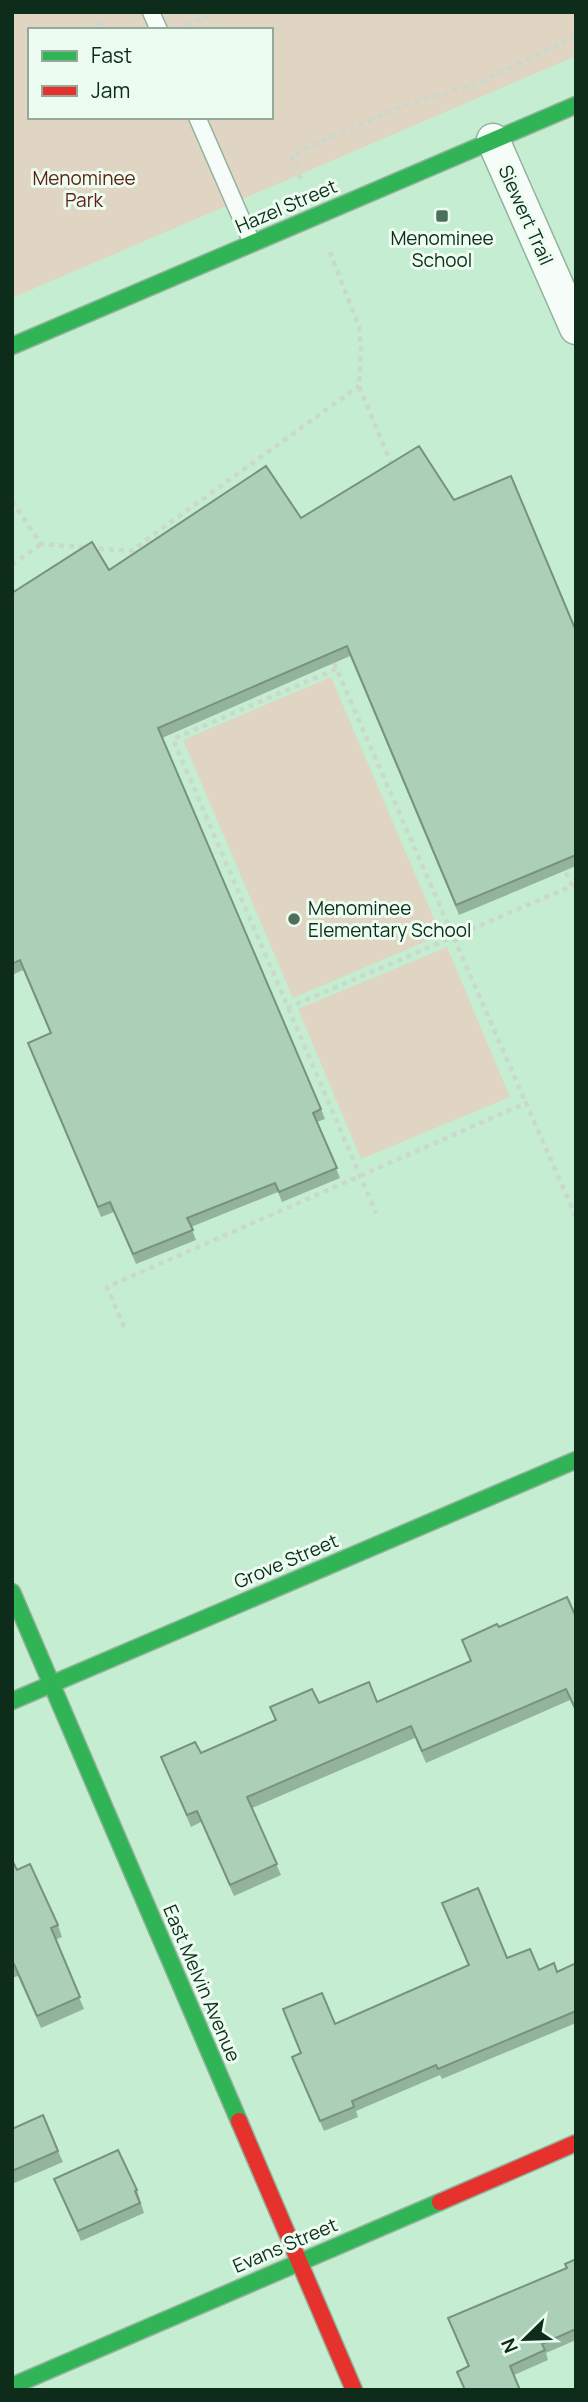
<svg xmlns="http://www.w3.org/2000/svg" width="588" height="2402" font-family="Manrope,sans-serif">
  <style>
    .green { fill: #dfd5c2; fill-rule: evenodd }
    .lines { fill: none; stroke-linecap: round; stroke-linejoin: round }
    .lane-casing { stroke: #92b29c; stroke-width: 19 }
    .street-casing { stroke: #92b29c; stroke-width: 35 }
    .fast-casing { stroke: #92b29c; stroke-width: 19 }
    .jam-casing { stroke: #92b29c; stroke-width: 19 }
    .path { stroke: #cad8ce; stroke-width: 4.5; stroke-dasharray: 5 5; stroke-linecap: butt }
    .lane { stroke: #f6fcf8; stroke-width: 16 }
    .street { stroke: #f6fcf8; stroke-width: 32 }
    .fast { stroke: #30b455; stroke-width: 16 }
    .jam { stroke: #e5322d; stroke-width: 16 }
    .wall { fill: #94b39d }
    .building { fill: #acd0b7; stroke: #789280; stroke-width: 2 }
    .poi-dot { fill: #4d7059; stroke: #edfcf1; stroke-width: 2.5 }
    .labels { text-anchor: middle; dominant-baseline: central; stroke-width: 6; stroke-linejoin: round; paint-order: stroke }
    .park-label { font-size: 19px; fill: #5f1f12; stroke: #edfcf1 }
    .street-label { font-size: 19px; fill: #0d2c19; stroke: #edfcf1 }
    .poi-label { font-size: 19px; fill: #0d2c19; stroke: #edfcf1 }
  </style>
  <rect width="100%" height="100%" fill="#c5edd1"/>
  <path class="green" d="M 12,12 L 576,12 L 576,56 L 12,298 ZM 30,30 L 271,30 L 271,117 L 30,117 Z
    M 331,677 L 441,935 L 293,998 L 183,740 Z
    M 447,947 L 510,1097 L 361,1159 L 298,1009 Z"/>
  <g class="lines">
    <g class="lane-casing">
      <path id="lane" d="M 151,12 L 159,30
        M 197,117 L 252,243"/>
    </g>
    <g class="street-casing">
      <path id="street" d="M 493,140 L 576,328"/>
    </g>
    <g class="fast-casing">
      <path id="fast" d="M 12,346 L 576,105
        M 12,1592 L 239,2121
        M 12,1701 L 576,1460
        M 12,2386 L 440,2202"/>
    </g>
    <g class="jam-casing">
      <path id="jam" d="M 239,2121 L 354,2390
        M 440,2202 L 576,2143"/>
    </g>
    <path class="path" d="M 94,12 L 102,30
      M 186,25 L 217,12
      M 301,179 L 291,155 L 405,105 L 477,84 L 576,36
      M 330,252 L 359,327 L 361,349 L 359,386 L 392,466
      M 12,501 L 41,544 L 131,551 L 359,386
      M 12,565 L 41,544
      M 334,663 L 526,1103
      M 336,669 L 173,739 L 376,1213
      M 287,1008 L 572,886 L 563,866
      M 124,1327 L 107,1287 L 526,1103 L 576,1217"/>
    <use href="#lane" class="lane"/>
    <use href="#street" class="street"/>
    <use href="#fast" class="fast"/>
    <use href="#jam" class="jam"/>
  </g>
  <path class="wall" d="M 454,500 L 576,631 L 576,866 L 459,915 L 350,656 L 162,738 L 321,1109 L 325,1119 L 317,1122 L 340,1178 L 282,1202 L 278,1192 L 191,1227 L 196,1240 L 136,1264 L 114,1212 L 101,1217 L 28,1043 L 50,1033 L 23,970 L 12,975 L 12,593 L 109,570 L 301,518 Z
    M 576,1617 L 576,1712 L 570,1700 L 426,1763 L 415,1738 L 252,1808 L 281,1875 L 234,1896 L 201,1822 L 191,1827 L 161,1757 L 201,1753 L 275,1720 L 270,1707 L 319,1703 L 377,1702 L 471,1661 L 462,1640 L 499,1627 Z
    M 12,1860 L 17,1870 L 58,1925 L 62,1937 L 55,1940 L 84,2009 L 41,2028 L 18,1976 L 12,1978 Z
    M 442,1903 L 507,1958 L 539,1970 L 557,1972 L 576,1963 L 576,2023 L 442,2079 L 440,2075 L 356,2111 L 358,2117 L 324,2131 L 292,2057 L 301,2053 L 283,2009 L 335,2024 L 468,1965 Z
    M 12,2129 L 58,2151 L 63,2162 L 12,2184 Z
    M 54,2179 L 137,2190 L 144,2213 L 81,2241 Z
    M 576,2259 L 576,2340 L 546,2353 L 548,2360 L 514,2375 L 520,2390 L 464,2390 L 457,2372 L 468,2367 L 448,2318 L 567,2268 Z"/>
  <path class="building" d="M 419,446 L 454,500 L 511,476 L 576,631 L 576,855 L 456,905 L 347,646 L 158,728 L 321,1109 L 313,1113 L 337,1168 L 279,1192 L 275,1183 L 187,1218 L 193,1230 L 133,1254 L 110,1202 L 98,1207 L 28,1043 L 51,1033 L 20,960 L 12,964 L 12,593 L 92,542 L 109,570 L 266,466 L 301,518 Z
    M 567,1597 L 576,1617 L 576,1710 L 566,1689 L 422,1751 L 411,1726 L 247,1797 L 277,1864 L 230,1885 L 197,1811 L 187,1815 L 161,1757 L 195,1742 L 201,1753 L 276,1720 L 270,1707 L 312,1689 L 319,1703 L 369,1682 L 377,1702 L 471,1661 L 462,1640 L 497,1624 L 499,1627 Z
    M 12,1860 L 17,1870 L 30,1864 L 58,1925 L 51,1928 L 80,1997 L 37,2016 L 14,1964 L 12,1964 Z
    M 478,1888 L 507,1958 L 530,1949 L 539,1970 L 554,1963 L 557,1972 L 576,1963 L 576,2011 L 438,2069 L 436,2065 L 352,2101 L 354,2107 L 320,2121 L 292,2057 L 301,2053 L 283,2009 L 322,1993 L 335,2024 L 469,1965 L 442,1903 Z
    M 43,2115 L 58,2151 L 12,2171 L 12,2129 Z
    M 118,2150 L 137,2190 L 135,2191 L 140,2203 L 78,2231 L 54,2179 Z
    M 576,2259 L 576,2329 L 542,2344 L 545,2350 L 510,2366 L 520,2390 L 465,2390 L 457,2372 L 469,2366 L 448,2318 L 567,2268 L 565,2264 Z"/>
  <g class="poi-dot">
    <rect x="435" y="209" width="14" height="14" rx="3.5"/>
    <circle cx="294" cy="919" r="7"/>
  </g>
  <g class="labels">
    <g class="park-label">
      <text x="84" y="178">Menominee<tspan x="84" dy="22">Park</tspan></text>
    </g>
    <g class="street-label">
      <text transform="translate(286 206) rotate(-23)">Hazel Street</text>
      <text transform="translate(526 215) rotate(66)">Siewert Trail</text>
      <text transform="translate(286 1561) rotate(-23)">Grove Street</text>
      <text transform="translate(202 1983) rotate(67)">East Melvin Avenue</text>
      <text transform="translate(285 2245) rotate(-23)">Evans Street</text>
    </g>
    <g class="poi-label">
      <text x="442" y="238">Menominee<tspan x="442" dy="22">School</tspan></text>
      <text x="308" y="908" text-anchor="start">Menominee<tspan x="308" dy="22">Elementary School</tspan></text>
    </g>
  </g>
  <rect width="588" height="2402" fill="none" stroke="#0d2c19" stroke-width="28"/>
  <rect x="28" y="28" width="245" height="91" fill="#edfcf1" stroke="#93a99b" stroke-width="2"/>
  <rect x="42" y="51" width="35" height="10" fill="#30b455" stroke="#93a99b" stroke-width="2"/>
  <text x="91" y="63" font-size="21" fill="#0d2c19">Fast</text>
  <rect x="42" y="86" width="35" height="10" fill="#e5322d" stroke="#93a99b" stroke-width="2"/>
  <text x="91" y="98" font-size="21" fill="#0d2c19">Jam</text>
  <g transform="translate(525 2339) rotate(247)" stroke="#edfcf1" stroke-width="5" paint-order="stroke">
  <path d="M0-5L12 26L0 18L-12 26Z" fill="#0d2c19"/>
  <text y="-10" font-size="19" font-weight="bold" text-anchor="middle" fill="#0d2c19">N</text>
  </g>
</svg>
